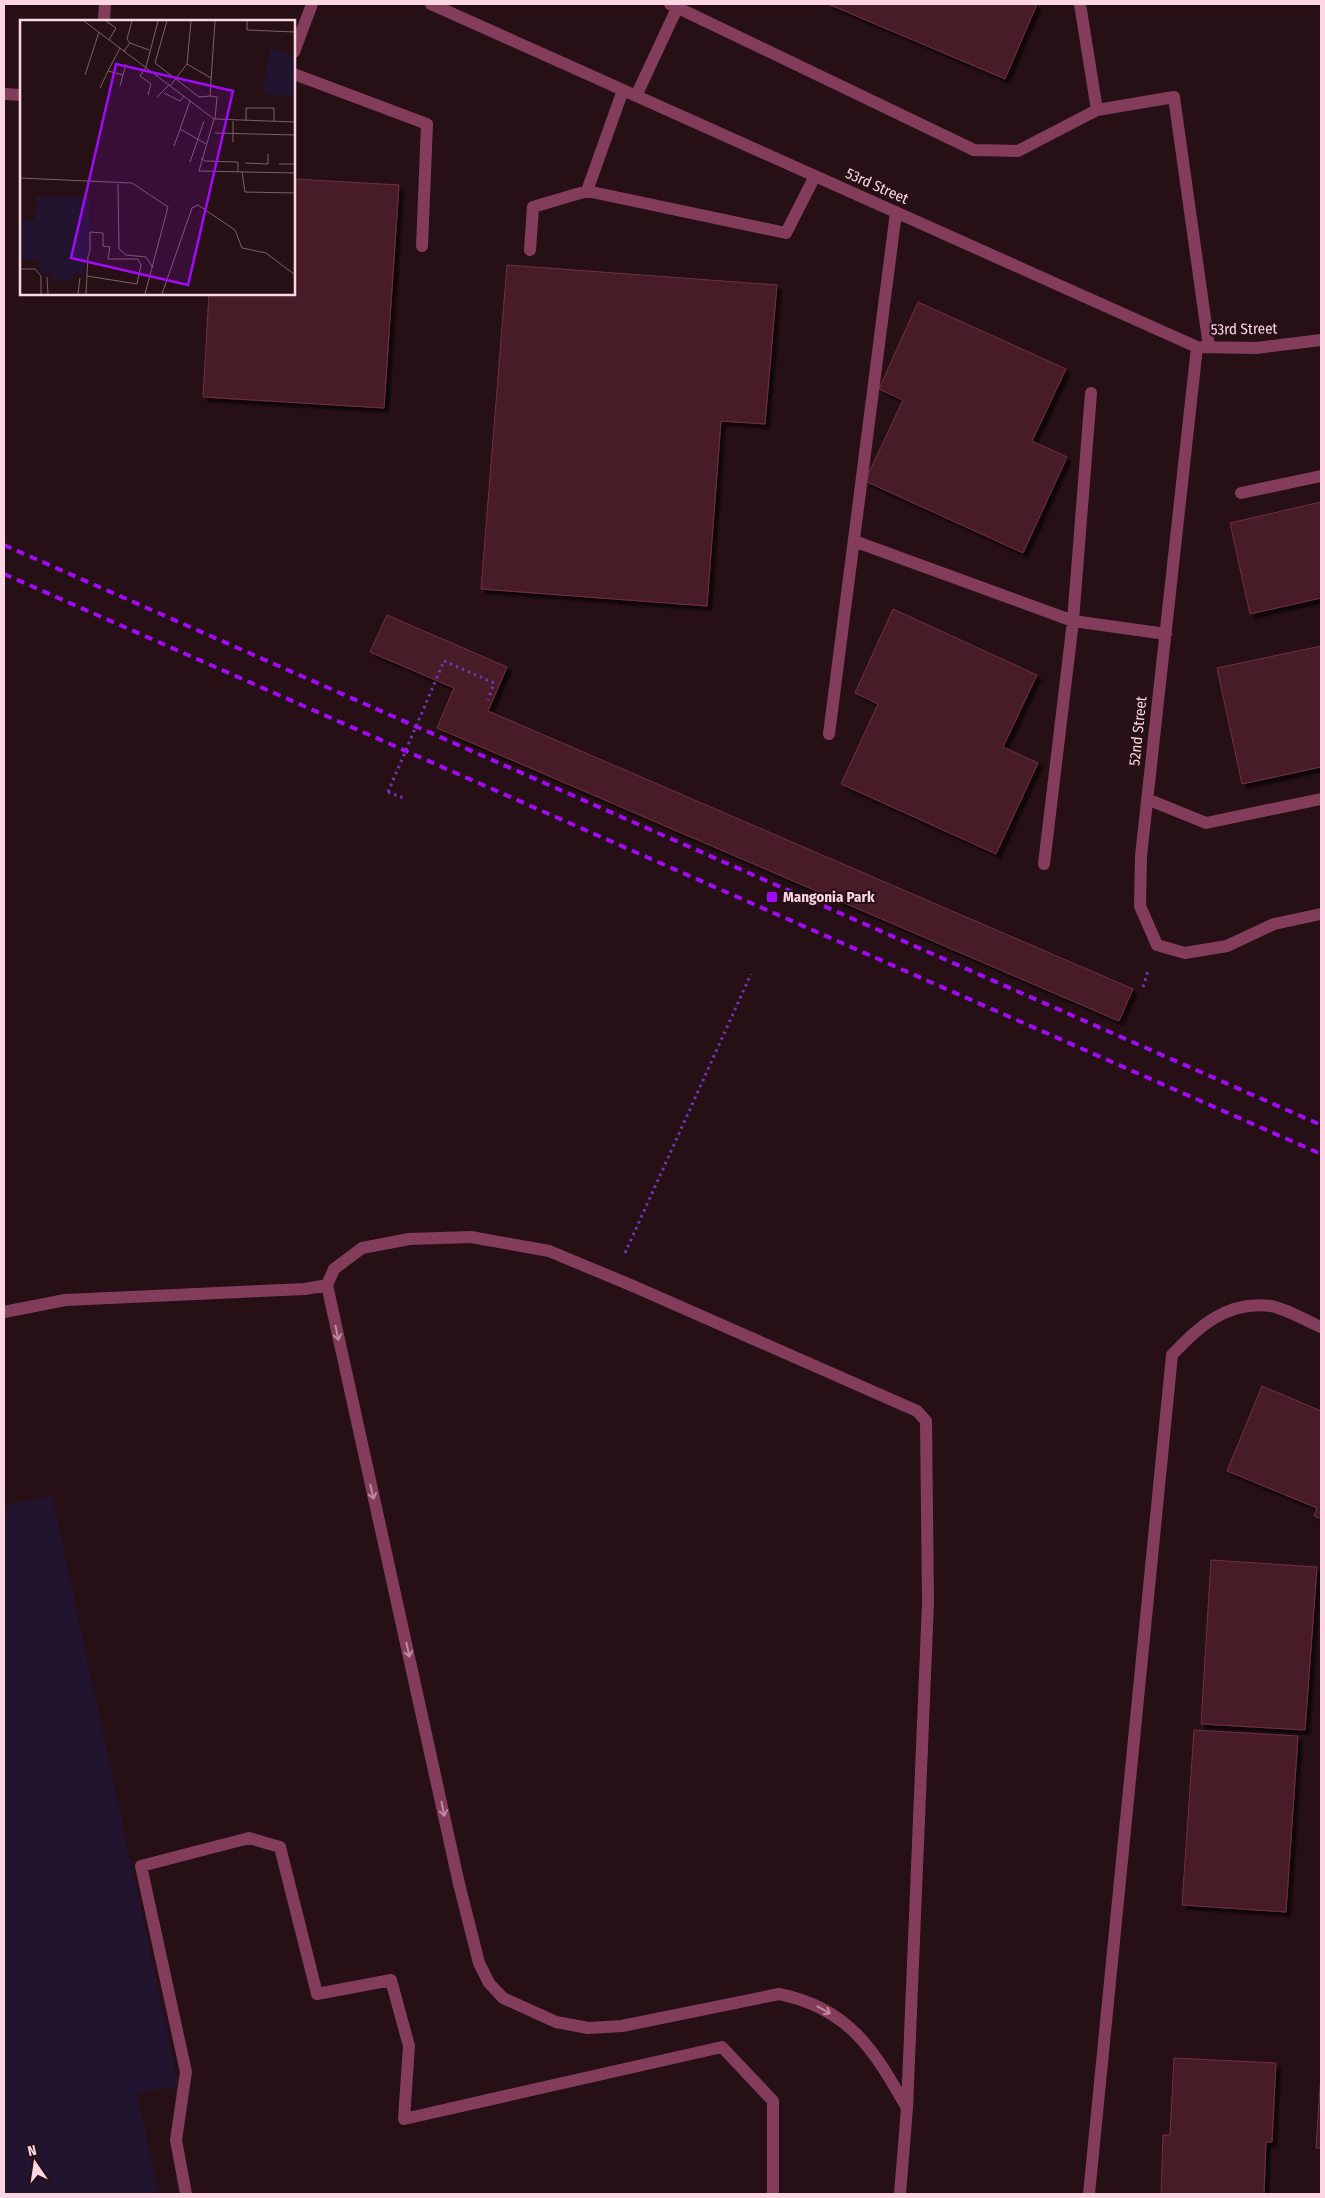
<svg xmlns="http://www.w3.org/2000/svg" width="1325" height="2198" font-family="'Fira Sans Condensed',sans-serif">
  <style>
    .green { fill: #22132f }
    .building { fill: #461d27; stroke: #713040; filter: url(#shadow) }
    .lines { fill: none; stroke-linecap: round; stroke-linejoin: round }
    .path { stroke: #7234b3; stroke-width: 3; stroke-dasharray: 2.5 4; stroke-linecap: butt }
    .minor { stroke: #833d5a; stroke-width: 12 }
    .rail { stroke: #a20af6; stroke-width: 4; stroke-dasharray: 8 6; stroke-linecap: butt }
    .path-bridge { stroke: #7234b3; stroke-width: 3; stroke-dasharray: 2.5 4; stroke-linecap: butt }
    .oneway { stroke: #c08a9e }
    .poi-dot { fill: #a20af6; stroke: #261016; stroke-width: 2 }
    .labels { text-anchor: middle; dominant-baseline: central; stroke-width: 4; stroke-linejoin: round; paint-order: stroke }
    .street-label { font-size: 15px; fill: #fdd6e3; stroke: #261016 }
    .poi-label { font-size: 15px; font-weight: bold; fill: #fdd6e3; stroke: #261016; text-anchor: start }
    .inset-road { fill: none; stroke: #7c5f68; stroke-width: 1 }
    .view { fill: #a20af6; fill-opacity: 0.15; stroke: #a20af6; stroke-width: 2.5 }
    .inset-edge { fill: none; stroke: #fdd6e3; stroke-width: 2.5 }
  </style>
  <defs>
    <filter id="shadow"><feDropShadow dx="4.5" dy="4.5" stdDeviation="1" flood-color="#0009"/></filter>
  </defs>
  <rect width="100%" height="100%" fill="#261016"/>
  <path class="green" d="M 52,1496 L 179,2086 L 137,2094 L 159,2194 L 4,2194 L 4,1506 Z"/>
  <path class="building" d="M 828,4 L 1037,4 L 1005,79 Z
    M 294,179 L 399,185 L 384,408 L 203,397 L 209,294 L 294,294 Z
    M 507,265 L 777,285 L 765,424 L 721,421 L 707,606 L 481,589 Z
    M 918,302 L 1066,369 L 1032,441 L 1067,457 L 1023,553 L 865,481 L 903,400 L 879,389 Z
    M 1321,502 L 1321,598 L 1250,614 L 1230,523 Z
    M 893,609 L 1037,675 L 1003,747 L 1038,763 L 996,854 L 841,784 L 878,704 L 855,693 Z
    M 387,615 L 507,667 L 488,711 L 1133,989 L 1119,1021 L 437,728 L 454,688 L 370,652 Z
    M 1321,646 L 1321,767 L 1242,784 L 1217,668 Z
    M 1262,1386 L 1321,1411 L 1321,1519 L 1314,1516 L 1317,1508 L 1227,1471 Z
    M 1211,1560 L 1317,1567 L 1305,1730 L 1201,1724 Z
    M 1194,1730 L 1298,1736 L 1286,1912 L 1182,1905 Z
    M 1174,2058 L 1276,2063 L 1272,2142 L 1266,2142 L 1264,2194 L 1161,2194 L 1163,2135 L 1170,2135 Z
    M 1321,2073 L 1321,2148 L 1316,2148 Z"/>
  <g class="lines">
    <path class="path" d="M 444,661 L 494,683 L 488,700
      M 388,792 L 406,799
      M 1143,987 L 1148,971
      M 625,1253 L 751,974"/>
    <path class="minor" d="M 431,4 L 1197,347 L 1256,348 L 1321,340
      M 670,4 L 974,150 L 1018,151 L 1097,110
      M 1080,4 L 1097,110 L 1174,97 L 1209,347
      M 104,21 L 105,4
      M 294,52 L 312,4
      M 294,74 L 427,124 L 422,246
      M 4,94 L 21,95
      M 636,96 L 679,4
      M 587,191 L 786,233 L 815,176
      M 530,250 L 533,207 L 587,191 L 623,90
      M 1197,347 L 1141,856 L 1140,906 L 1157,945 L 1185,953 L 1227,946 L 1274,924 L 1321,914
      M 1241,493 L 1321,476
      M 854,541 L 1073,621 L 1166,634
      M 829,734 L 896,212
      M 1147,799 L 1206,823 L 1321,799
      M 1044,864 L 1073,621 L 1091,393
      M 4,1312 L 65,1300 L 305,1289 L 327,1285
      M 186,2194 L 176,2140 L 186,2072 L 141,1866 L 249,1838 L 280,1847 L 317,1994 L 391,1980 L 409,2046 L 404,2119 L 722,2047 L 773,2101 L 773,2194
      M 900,2194 L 907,2108 L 928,1603 L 926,1421 L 917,1411 L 633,1286 L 549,1251 L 471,1237 L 409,1239 L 362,1248 L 334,1269 L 327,1285 L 459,1884 L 479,1963 L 489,1983 L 503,1998 L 556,2022 L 588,2028 L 622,2026 L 779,1994 C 849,2008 874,2050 907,2108
      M 1089,2194 L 1172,1355 C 1199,1326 1228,1300 1271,1306 C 1287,1309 1306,1321 1321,1327"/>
    <path class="rail" d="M 4,545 L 1321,1125
      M 4,574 L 1321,1154"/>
    <path class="path-bridge" d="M 388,792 L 444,661"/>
  </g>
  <defs><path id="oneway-shaft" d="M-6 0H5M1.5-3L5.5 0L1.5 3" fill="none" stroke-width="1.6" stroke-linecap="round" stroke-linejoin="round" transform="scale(1.25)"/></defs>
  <g class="oneway">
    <use href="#oneway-shaft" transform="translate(337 1333) rotate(78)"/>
    <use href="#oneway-shaft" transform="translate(372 1492) rotate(77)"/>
    <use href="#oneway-shaft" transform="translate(408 1650) rotate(77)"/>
    <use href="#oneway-shaft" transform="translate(443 1809) rotate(78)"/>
    <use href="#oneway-shaft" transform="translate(824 2010) rotate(29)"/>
  </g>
  <rect class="poi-dot" x="766" y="891" width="12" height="12" rx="2.5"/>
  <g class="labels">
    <g class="street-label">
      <text transform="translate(877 186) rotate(24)">53rd Street</text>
      <text transform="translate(1244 329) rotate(-1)">53rd Street</text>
      <text transform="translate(1138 731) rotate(-84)">52nd Street</text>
    </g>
    <g class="poi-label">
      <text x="783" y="897">Mangonia Park</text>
    </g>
  </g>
  <g transform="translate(20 20)">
    <rect width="275" height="275" fill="#261016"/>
    <path d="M 250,29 L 266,33 L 275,40 L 275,76 L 248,75 L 243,70 ZM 16,176 L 70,177 L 69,232 L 65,232 L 65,254 L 53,254 L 52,261 L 33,260 L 32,254 L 20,253 L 20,240 L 0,239 L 0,200 L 15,200 Z" fill="#22132f"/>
    <path class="inset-road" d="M 64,1 L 194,99 L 275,102M 86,1 L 96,8 L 89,20M 147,1 L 135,43 L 179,77 L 190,76M 227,1 L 227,10 L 275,12M 110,23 L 107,19 L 112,1M 100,28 L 88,51 L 103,55M 104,31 L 110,23 L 129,30M 167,44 L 191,58M 65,55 L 79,12M 100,66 L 106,44M 150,66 L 167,44 L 171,1M 80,68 L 88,51M 144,73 L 160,81 L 164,76M 128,75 L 131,64 L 120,56 L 126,47 L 138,1M 137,77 L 149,65M 194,99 L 179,151 L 275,153M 195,99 L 197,77 L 190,76 L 195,1M 213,101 L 213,122M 226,101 L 226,88 L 254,88 L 254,102M 160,109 L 186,124M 195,113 L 275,115M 154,126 L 170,81M 181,138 L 185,141 L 218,142 L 218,152M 170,142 L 184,101M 225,143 L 248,144 L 248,134M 259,144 L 275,144M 222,152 L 225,172 L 275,173M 0,158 L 112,163 L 148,187 L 125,274M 98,164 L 99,229 L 106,235 L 126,237 L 133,248M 0,249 L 15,249 L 21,256 L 21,274M 27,257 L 28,274M 58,274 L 60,258M 66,274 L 68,236 L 70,231 L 70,212 L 83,213 L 83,226 L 90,227 L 88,239 L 118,239 L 121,245 L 117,264 L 67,256M 142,274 L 172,188 L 178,185 L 215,210 L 222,228 L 246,233 L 275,255"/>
    <path class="view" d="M 96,44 L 213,71 L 168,265 L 51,238 Z"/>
    <rect width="275" height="275" class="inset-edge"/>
  </g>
  <rect width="1325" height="2198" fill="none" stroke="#fdd6e3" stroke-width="10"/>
  <g transform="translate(35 2163) rotate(347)" stroke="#261016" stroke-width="4" paint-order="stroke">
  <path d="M0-4L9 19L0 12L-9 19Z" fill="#fdd6e3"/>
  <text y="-8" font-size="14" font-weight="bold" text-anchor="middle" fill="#fdd6e3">N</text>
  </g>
</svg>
